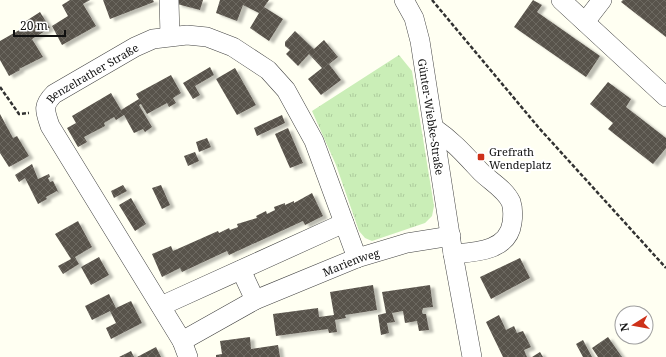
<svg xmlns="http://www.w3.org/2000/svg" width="666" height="357" font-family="'Noto Serif',serif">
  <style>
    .grass { fill: url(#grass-tufts) }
    .building { fill: url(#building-cross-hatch); filter: url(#shadow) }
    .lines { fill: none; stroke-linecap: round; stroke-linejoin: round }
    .minor-casing { stroke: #434343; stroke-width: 20 }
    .path { stroke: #323232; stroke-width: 2.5; stroke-dasharray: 4 2; stroke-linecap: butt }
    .minor { stroke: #fff; stroke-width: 19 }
    .poi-dot { fill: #ce3119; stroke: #fff; stroke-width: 1.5 }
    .labels { text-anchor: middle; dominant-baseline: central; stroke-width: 4; stroke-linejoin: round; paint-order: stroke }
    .street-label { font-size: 11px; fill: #101010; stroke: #fff }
    .poi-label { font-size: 11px; fill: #101010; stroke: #fff; text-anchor: start }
  </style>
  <defs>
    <pattern id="grass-tufts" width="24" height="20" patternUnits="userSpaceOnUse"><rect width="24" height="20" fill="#caeeb7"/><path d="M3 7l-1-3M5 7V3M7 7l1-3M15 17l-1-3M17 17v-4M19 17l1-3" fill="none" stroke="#accb9c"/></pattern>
    <pattern id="building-cross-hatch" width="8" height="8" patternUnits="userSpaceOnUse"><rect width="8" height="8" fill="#59534b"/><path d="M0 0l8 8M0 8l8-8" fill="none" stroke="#6c6761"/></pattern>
    <filter id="shadow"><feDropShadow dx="4.5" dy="2.5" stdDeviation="1" flood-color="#0004"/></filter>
  </defs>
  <rect width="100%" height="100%" fill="#fffff2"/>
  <path class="grass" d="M 399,55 L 412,71 L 434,206 L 432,216 L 425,223 L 372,241 L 365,238 L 359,231 L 336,165 L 312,111 Z"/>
  <path class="building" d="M 70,0 L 90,0 L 83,4 L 96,26 L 62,45 L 52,26 L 68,16 L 62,5 Z
    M 103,0 L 153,0 L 154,2 L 110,19 Z
    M 178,0 L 203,0 L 200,10 L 177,4 Z
    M 220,0 L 269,0 L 264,7 L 283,19 L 269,41 L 250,28 L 259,13 L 243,5 L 237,21 L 216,13 Z
    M 533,0 L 542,5 L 537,12 L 600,56 L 586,77 L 514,27 Z
    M 623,0 L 666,0 L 666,37 L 621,2 Z
    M 40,12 L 50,28 L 32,39 L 43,57 L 19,69 L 20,70 L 9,76 L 0,60 L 0,41 L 28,25 L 26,21 Z
    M 295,31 L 314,49 L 324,40 L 338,57 L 329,64 L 341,80 L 321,95 L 308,79 L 322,68 L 309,54 L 298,66 L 286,54 L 290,50 L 285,46 L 285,42 Z
    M 210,67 L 214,75 L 195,86 L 200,95 L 193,99 L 183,83 Z
    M 235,68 L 256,105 L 237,115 L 216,79 Z
    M 171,75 L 181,93 L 173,98 L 176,103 L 169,107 L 167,103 L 147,114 L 141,104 L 139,105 L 152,127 L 145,132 L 143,129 L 134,133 L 124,115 L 116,120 L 114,117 L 104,123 L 105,126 L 84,137 L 87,142 L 78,147 L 67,128 L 76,123 L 72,116 L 111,93 L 121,110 L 139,99 L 136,94 Z
    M 608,82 L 631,99 L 626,107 L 666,138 L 666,148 L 653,164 L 608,129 L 613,123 L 590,104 Z
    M 0,114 L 13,138 L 17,136 L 29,156 L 9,167 L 0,153 Z
    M 282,115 L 285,123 L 257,136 L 254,128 Z
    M 288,128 L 303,163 L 290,168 L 275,134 Z
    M 207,138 L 211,147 L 199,152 L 196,142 Z
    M 195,152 L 199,161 L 188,166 L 184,156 Z
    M 32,164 L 38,179 L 49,174 L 50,177 L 48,178 L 50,182 L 53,181 L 59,193 L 57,191 L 46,197 L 47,199 L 38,204 L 25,178 L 19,182 L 15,175 Z
    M 123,185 L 127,191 L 114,198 L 111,191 Z
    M 161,185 L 170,205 L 162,209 L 152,188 Z
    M 312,193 L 323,216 L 305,225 L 303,221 L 229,255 L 227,251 L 182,272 L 180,268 L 162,277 L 152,254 L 171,246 L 173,251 L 218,231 L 219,233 L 229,228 L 230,230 L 238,227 L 237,224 L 257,218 L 256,216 L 266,211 L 267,214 L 275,210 L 274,207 L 285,203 L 285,205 L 294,201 L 294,203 Z
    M 131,198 L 146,224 L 135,231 L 119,205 Z
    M 78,221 L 92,247 L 75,257 L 79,264 L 63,274 L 58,266 L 71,259 L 55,234 Z
    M 99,257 L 109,275 L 91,285 L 81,267 Z
    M 520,258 L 530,278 L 491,299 L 480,277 Z
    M 373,285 L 377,310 L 345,315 L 346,318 L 335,320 L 337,332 L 329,333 L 328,329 L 276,336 L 273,314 L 318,308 L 319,317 L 334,315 L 330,292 Z
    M 430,285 L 433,307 L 423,308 L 422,312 L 423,314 L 426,314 L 429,330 L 419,331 L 417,321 L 405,323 L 403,311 L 392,313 L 395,322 L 387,323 L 389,333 L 381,335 L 378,315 L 386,313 L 382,292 Z
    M 109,294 L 116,308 L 131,301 L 142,323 L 111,339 L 106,328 L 116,323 L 110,311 L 92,320 L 85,306 Z
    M 499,315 L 506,330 L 514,326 L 517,333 L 523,331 L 531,347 L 524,350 L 527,357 L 503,357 L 486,322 Z
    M 250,337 L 251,349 L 278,345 L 280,357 L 216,357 L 216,355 L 222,354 L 220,341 Z
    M 608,337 L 622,357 L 598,357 L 592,348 Z
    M 583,340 L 592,357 L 583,357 L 576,344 Z
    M 156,347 L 161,357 L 137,357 Z
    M 131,351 L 134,357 L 119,357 Z
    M 540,352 L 543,357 L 532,357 Z"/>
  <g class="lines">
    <g class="minor-casing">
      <g id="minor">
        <path d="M 169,0 L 170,36"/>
        <path id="s1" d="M 404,0 L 414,18 L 420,41 L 453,254 L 472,357"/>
        <path d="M 561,0 L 666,97"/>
        <path d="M 585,22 L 602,0"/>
        <path d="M 434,128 C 454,142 465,155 481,172 C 490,181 505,189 511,202 C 513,208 513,216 512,223 C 508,251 476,252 453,254"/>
        <path d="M 241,270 L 255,300"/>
        <path d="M 161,306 L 344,223"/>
        <path id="s2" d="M 182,341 L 255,300 L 357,258 L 407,243 L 451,236"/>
        <path id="s3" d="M 188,357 L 182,341 L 50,126 C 45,111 42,106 54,94 L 135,47 L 153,39 L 187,35 L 207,37 L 233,47 L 268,70 L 286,90 L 314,141 L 357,258"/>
      </g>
    </g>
    <path class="path" d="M 432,0 L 539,128 L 666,268
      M 0,87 L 19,114 L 29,113"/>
    <use href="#minor" class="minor"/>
  </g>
  <rect class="poi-dot" x="477" y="153" width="8" height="8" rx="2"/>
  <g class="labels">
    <g class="street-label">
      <text stroke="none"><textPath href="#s3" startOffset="348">Benzelrather Straße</textPath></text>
      <text stroke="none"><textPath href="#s1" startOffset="121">Günter-Wiebke-Straße</textPath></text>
      <text stroke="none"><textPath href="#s2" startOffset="187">Marienweg</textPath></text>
    </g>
    <g class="poi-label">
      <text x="489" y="151">Grefrath<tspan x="489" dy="13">Wendeplatz</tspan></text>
    </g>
  </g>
  <g transform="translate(634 325) rotate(259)"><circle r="19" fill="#ffffff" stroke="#9f9f9f"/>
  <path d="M0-3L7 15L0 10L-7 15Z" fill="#ce3119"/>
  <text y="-6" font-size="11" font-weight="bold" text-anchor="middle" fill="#101010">N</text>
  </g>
  <path d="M14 30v6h51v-6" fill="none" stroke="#101010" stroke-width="2"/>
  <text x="20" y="30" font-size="12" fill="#101010" stroke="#ffffff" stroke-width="3" paint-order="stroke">20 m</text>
</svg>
